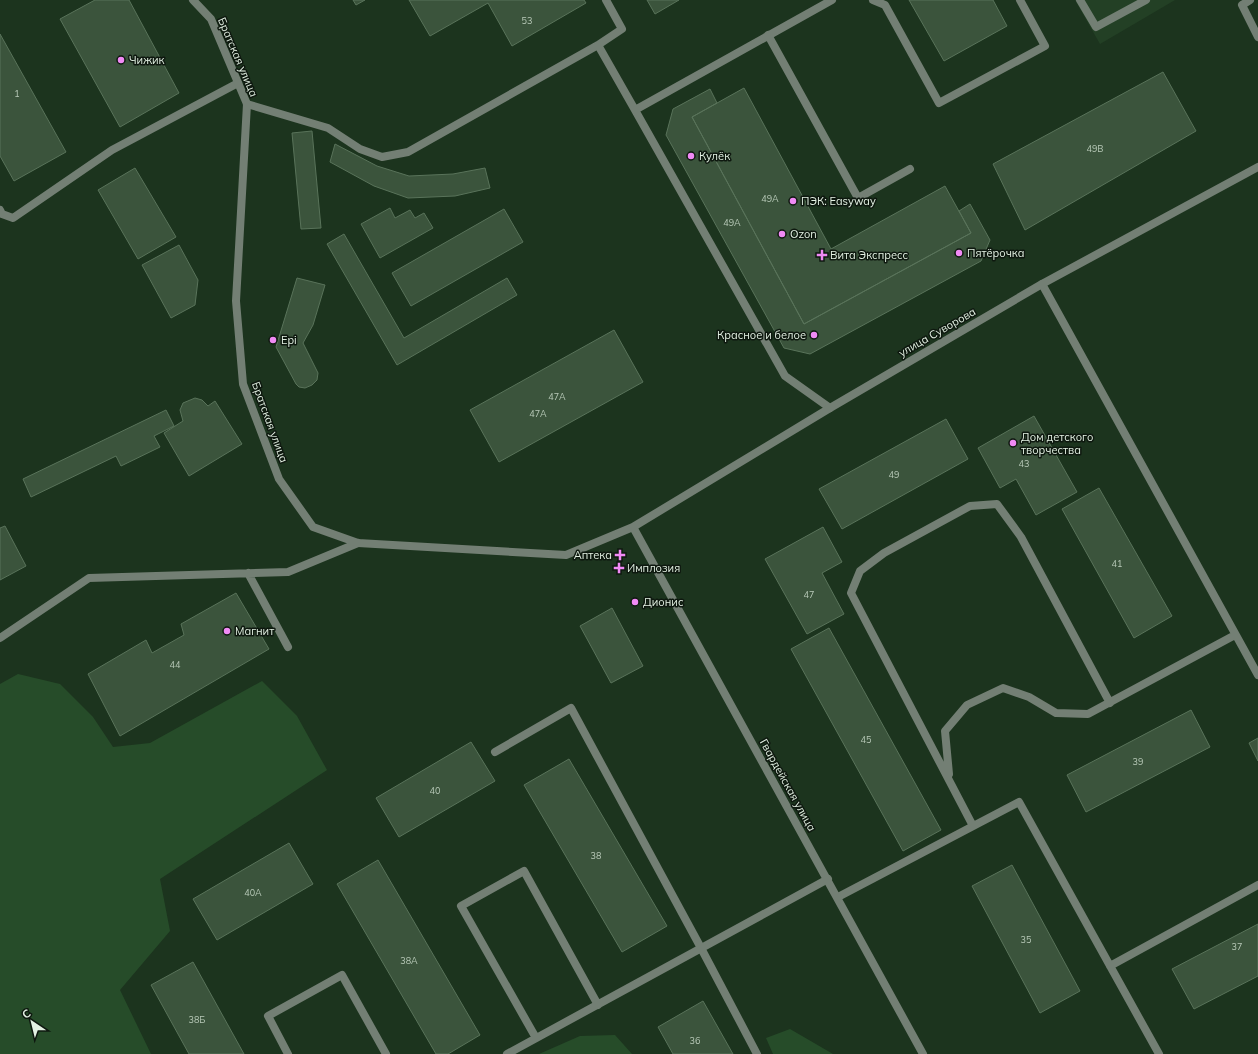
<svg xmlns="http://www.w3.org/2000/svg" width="1258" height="1054" font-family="Mulish,sans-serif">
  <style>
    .built { fill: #234025 }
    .green { fill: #264c29 }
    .building { fill: #3b543c; stroke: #59735a }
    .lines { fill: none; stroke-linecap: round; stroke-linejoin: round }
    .service { stroke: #737f74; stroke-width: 8 }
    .tertiary { stroke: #737f74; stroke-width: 8 }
    .poi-dot { fill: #f18af5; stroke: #0e180f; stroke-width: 1.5 }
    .labels { text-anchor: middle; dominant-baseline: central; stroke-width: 3; stroke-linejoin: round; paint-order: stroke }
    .number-label { font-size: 9px; fill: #b9cab9 }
    .street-label { font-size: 11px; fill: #e3f1e3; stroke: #0e180f }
    .poi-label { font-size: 11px; fill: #e3f1e3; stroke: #0e180f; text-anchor: start }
  </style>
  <rect width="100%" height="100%" fill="#1c341e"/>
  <path class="built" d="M 1075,0 L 1175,0 L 1100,44 Z"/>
  <path class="green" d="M 18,674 L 60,684 L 93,717 L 113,747 L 150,743 L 262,681 L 297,716 L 327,770 L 160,879 L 170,931 L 120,990 L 151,1054 L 0,1054 L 0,684 Z
    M 790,1029 L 833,1054 L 773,1054 L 766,1038 Z
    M 615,1035 L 632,1054 L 539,1054 L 580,1036 Z"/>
  <path class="building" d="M 95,0 L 129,0 L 179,93 L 120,127 L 60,19 Z
    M 353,0 L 365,0 L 356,5 Z
    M 409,0 L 584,0 L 586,3 L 512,46 L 488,3 L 430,36 Z
    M 647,0 L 679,0 L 655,14 Z
    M 909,0 L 993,0 L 1007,26 L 944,61 Z
    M 0,34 L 66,152 L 14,181 L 0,156 Z
    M 1163,72 L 1196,131 L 1025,230 L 993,164 Z
    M 744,88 L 831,249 L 945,186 L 971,233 L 804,324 L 692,117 Z
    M 710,89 L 717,103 L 692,117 L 804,324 L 971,233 L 959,211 L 970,204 L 990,240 L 981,261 L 810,354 L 784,348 L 666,135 L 673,109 Z
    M 312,131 L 321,228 L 301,229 L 292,133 Z
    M 335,144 L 377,166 L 409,176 L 453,174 L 485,168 L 490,188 L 455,196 L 408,198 L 374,186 L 330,162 Z
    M 135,168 L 176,237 L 138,259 L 98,190 Z
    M 390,208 L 395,218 L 410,210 L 415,218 L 424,213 L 433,228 L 380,258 L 361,224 Z
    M 504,209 L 523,242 L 411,306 L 392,273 Z
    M 344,234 L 404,338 L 507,278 L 517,295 L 397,365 L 327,244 Z
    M 179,245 L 198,280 L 195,305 L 171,318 L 142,265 Z
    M 297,278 L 325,285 L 313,325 L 303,343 L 318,373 L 317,380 L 312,385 L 305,388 L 299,387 L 296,384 L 276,347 Z
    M 614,330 L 643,382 L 499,462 L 470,410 Z
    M 195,398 L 202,400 L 208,406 L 215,401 L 242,444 L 189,476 L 164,433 L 183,421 L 180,410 L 183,403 Z
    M 166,410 L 174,426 L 154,436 L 160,447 L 121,466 L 116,456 L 31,497 L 23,479 Z
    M 1034,416 L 1077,492 L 1036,515 L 1016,479 L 1000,488 L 978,448 Z
    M 946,419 L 968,459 L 842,529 L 819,489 Z
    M 1099,488 L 1172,616 L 1134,638 L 1062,509 Z
    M 5,526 L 26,566 L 0,580 L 0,528 Z
    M 823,527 L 842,562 L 822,573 L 844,614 L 807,634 L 765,559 Z
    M 236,593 L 269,649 L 120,736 L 88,674 L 146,640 L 152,653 L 184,635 L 181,624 Z
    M 612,608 L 643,666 L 611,683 L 580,626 Z
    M 829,628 L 941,830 L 903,851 L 791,649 Z
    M 1191,710 L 1210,747 L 1086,812 L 1067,775 Z
    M 1258,738 L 1258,761 L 1249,743 Z
    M 471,742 L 495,781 L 399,837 L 376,798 Z
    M 569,759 L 667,926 L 622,952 L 524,785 Z
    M 289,843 L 313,884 L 217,940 L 193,899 Z
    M 378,860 L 480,1035 L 448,1054 L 436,1054 L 337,884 Z
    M 1012,865 L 1080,991 L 1040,1013 L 972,886 Z
    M 1258,924 L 1258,976 L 1194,1009 L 1172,969 Z
    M 193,962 L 244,1054 L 189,1054 L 151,985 Z
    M 703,1001 L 733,1054 L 673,1054 L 658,1027 Z"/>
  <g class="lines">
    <path class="service" d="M 873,0 L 885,5 L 939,103 L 1045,46 L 1020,0
      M 1080,0 L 1096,27 L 1146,0
      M 1250,0 L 1242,5 L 1258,37
      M 768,35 L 858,198 L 910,169
      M 598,45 L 622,29 L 606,0
      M 247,104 L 328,128 L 360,149 L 382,157 L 408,152 L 598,45 L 635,110 L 832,0
      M 635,110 L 785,376 L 830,408
      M 0,210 L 2,214 L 13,218 L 112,150 L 238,83
      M 1042,284 L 1258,675
      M 248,573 L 288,647
      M 0,638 L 89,578 L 288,572 L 358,543
      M 495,752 L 571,708 L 701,948 L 757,1054
      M 949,774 L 945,731 L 967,705 L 1003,688 L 1029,697 L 1056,713 L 1088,714 L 1235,635
      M 973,826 L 851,593 L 860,571 L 884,553 L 970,506 L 997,504 L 1021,537 L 1110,703
      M 838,897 L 1019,802 L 1159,1054
      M 1110,966 L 1258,885
      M 536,1038 L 461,906 L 524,871 L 598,1005
      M 288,1054 L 268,1016 L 342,975 L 386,1054
      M 507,1054 L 828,879"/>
    <path class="tertiary" d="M 193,0 L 211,19 L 247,104 L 236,301 L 243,384 L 279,479 L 313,527 L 358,543 L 566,555 L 633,527 L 830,408 L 1042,284 L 1258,167
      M 633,527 L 923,1054"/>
  </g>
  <g class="poi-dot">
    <circle cx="121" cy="60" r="4"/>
    <circle cx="691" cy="156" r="4"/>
    <circle cx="793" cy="201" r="4"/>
    <circle cx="782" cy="234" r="4"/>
    <circle cx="959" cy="253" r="4"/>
    <path d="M820 249h4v4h4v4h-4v4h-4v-4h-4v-4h4z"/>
    <circle cx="814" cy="335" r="4"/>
    <circle cx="273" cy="340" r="4"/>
    <circle cx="1013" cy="443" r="4"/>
    <path d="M618 549h4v4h4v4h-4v4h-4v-4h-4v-4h4z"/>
    <path d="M617 562h4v4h4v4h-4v4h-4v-4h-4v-4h4z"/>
    <circle cx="635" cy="602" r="4"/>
    <circle cx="227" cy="631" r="4"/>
  </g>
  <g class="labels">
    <g class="number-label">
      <text x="527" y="20">53</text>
      <text x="17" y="93">1</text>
      <text x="1095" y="148">49В</text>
      <text x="770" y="198">49А</text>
      <text x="732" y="222">49А</text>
      <text x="557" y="396">47А</text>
      <text x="538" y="413">47А</text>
      <text x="1024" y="463">43</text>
      <text x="894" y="474">49</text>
      <text x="1117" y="563">41</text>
      <text x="809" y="594">47</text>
      <text x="175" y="664">44</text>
      <text x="866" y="739">45</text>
      <text x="1138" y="761">39</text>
      <text x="435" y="790">40</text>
      <text x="596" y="855">38</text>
      <text x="253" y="892">40А</text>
      <text x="1026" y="939">35</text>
      <text x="1237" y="946">37</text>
      <text x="409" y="960">38А</text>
      <text x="197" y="1019">38Б</text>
      <text x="695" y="1040">36</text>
    </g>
    <g class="street-label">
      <text transform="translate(238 57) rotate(67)">Братская улица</text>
      <text transform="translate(937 332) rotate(-30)">улица Суворова</text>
      <text transform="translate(270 422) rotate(70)">Братская улица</text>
      <text transform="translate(788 785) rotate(61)">Гвардейская улица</text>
    </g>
    <g class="poi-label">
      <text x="129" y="60">Чижик</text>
      <text x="699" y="156">Кулёк</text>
      <text x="801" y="201">ПЭК: Easyway</text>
      <text x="790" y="234">Ozon</text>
      <text x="967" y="253">Пятёрочка</text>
      <text x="830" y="255">Вита Экспресс</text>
      <text x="806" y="335" text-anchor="end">Красное и белое</text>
      <text x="281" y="340">Epi</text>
      <text x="1021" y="437">Дом детского<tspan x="1021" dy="13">творчества</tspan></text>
      <text x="612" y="555" text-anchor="end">Аптека</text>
      <text x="627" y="568">Имплозия</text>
      <text x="643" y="602">Дионис</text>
      <text x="235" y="631">Магнит</text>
    </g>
  </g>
  <g transform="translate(32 1022) rotate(325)" stroke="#0e180f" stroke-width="3" paint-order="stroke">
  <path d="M0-3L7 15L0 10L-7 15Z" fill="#e3f1e3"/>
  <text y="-6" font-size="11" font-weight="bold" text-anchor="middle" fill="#e3f1e3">С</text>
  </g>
</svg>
